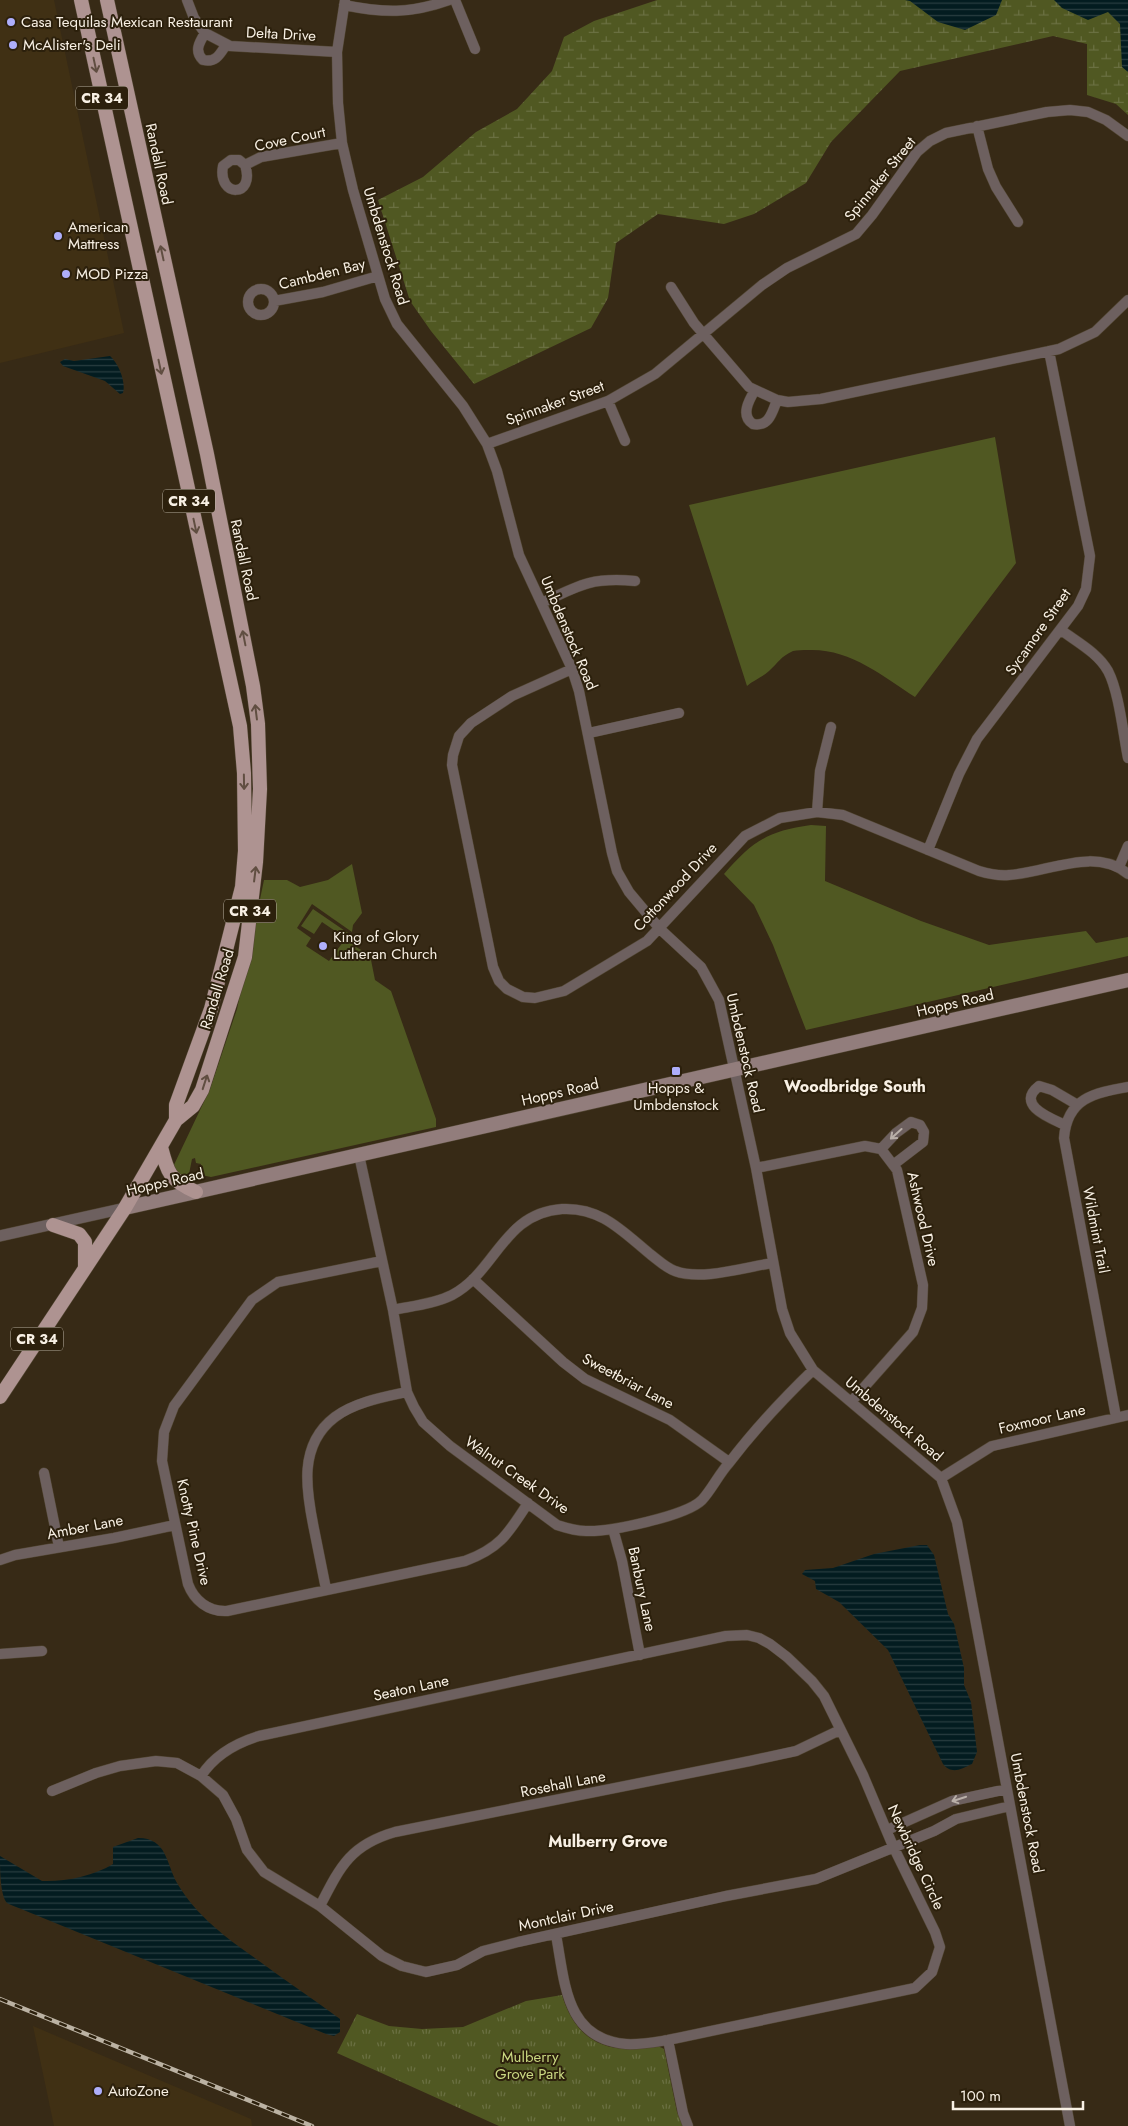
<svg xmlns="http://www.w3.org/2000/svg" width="1128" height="2126" font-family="Jost,sans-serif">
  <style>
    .built { fill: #403014 }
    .grass { fill: #505822 }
    .wetland { fill: url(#wetland-marsh) }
    .park { fill: url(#park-tufts) }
    .water { fill: url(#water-rules) }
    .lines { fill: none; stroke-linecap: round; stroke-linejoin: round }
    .minor-casing { stroke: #524633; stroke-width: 11 }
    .tertiary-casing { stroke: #524633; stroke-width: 12 }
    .secondary-casing { stroke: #524633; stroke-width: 15 }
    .primary-casing { stroke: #524633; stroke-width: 15 }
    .minor { stroke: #6d605f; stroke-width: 10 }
    .tertiary { stroke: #6d605f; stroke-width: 11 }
    .secondary { stroke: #927d7c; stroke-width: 14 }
    .primary { stroke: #ae9391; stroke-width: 14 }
    .rail-casing { stroke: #bbb2a3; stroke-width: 4.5 }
    .rail { stroke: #2c200c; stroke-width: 2.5; stroke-dasharray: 8; stroke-linecap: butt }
    .oneway { stroke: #604e41 }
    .oneway2 { stroke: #b9afa8 }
    .poi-dot { fill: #aeaefb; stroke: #2c200c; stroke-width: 2 }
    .labels { text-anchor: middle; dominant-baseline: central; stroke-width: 4; stroke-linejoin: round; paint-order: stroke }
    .shield { fill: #2c200c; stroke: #bbb2a3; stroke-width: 1 }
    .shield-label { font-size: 14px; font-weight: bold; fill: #f8f0e4 }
    .poi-label { font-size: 15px; fill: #f8f0e4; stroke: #2c200c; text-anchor: start }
    .street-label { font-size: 15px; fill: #f8f0e4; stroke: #2c200c }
    .park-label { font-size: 15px; fill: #cad882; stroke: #2c200c }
    .neighbourhood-label { font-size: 16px; font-weight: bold; fill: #f8f0e4; stroke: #2c200c }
  </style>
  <defs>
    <pattern id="wetland-marsh" width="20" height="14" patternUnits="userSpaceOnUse" patternTransform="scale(1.25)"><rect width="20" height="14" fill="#505822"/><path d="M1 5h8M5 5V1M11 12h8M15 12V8" fill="none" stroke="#6a7042"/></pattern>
    <pattern id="park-tufts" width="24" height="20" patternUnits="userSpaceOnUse" patternTransform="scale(1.25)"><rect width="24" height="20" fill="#505822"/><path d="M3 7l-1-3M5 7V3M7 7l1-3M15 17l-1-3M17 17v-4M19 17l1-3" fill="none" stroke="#6a7042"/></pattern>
    <pattern id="water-rules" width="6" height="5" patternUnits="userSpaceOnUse" patternTransform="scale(1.25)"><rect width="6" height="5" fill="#031c20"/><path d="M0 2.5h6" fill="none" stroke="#283d40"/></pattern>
  </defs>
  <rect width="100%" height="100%" fill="#372a16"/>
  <path class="built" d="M 0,0 L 54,0 L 124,333 L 0,363 Z
    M 33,2026 L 251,2119 L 252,2126 L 54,2126 Z"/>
  <path class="grass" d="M 995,437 L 1016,563 L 915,697 C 883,676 849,648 808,650 C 803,650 797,650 793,651 C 780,657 779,662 769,671 C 763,677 754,680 747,686 L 689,505 Z
    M 811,825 L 826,826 L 825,881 L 921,921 L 989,945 L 1086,931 L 1096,943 L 1128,937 L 1128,956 L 806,1030 L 773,945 L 754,905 L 724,874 C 752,842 767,831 811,825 Z
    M 352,864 L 362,913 L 353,925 L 352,932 L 312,904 L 297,928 L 311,938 L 306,946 L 329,961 L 343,942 L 353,939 L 356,947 L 370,955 L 375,980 L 391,991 L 436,1119 L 436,1127 L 211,1177 L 201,1175 L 201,1164 L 196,1163 L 195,1158 L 192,1159 L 188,1179 L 181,1181 L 172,1169 L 210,1089 L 237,1009 L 264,880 L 287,880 L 300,887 L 328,880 Z
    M 313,909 L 351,935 L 341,935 L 322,922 L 314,934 L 301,926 Z"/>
  <path class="wetland" d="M 657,0 L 1128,0 L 1128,115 L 1116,104 L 1087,95 L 1087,44 L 1053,36 L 900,71 L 831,142 L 806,183 L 754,214 L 724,224 L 658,214 L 616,243 L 608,298 L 591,328 L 474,384 L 431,331 L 410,301 L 378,200 L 423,177 L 476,132 L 517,109 L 552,71 L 564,37 L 594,21 Z"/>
  <path class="park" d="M 562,1995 C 574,2035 600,2053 641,2048 C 651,2048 656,2044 664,2049 L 677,2112 L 683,2126 L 499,2126 L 337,2053 L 357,2014 L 389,2026 L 422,2029 L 463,2027 L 526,2001 Z"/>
  <path class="water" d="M 905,0 L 1002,0 L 996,15 L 965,30 L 938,22 L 910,1 Z
    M 1054,0 L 1128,0 L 1128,72 L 1122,67 L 1120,24 L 1108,12 L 1088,20 L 1062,8 Z
    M 110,356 C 119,364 126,382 123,393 L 120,394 L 105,381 L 63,366 L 60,362 L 65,359 L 74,361 Z
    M 920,1545 L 927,1545 L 934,1555 L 948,1614 L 954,1624 L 964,1668 L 964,1685 L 971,1702 L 977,1752 L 972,1764 C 961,1769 952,1775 943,1764 L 888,1650 L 839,1602 L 816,1589 L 815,1581 L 802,1574 L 805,1570 L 833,1568 L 874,1554 Z
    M 138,1838 C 167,1838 166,1863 177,1883 C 197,1917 228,1939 259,1961 C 286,1981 313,1999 340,2019 L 340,2032 L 334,2036 L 326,2034 L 26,1911 C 20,1908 12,1906 7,1903 C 0,1895 0,1868 0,1856 L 42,1881 C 64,1882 94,1876 113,1864 L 113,1847 Z"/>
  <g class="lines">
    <g class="minor-casing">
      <path id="minor" d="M 187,0 L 194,18 L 205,33 L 230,46 L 337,52
        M 345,0 L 337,52 L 338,103 L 342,143 L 353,190 L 385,299 L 397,324 L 463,406 L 487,444 L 497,471 L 519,555 L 572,669 L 579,691 L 612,853 L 617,871 L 629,892 L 660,929 L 701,967 L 719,1000 L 756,1168 L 782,1309 L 790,1333 L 813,1370 L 941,1478 L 957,1522 L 1070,2126
        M 455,0 L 475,49
        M 344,5 C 383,13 410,14 449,0
        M 205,33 C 199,43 194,51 203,60 C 216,63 220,54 226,45
        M 977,126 L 988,169 L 996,187 L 1018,222
        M 245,165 C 256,198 217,198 223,166 L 231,160 L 239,160 L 245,165 L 261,157 L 342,143
        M 671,287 L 694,323 L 749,387 L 777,400 L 788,402 L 821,399 L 1059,349 L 1095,332 L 1128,300
        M248 302a13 13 0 1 1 26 0a13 13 0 1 1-26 0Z
        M 274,301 L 323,292 L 378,276
        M 755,390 C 749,400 740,416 753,424 C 769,427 772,413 777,400
        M 608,401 L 625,441
        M 487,444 L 608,401 L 655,374 L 762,285 L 787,268 L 856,234 L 872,215 L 917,152 L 930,141 L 946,133 L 1047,112 L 1070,110 L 1088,112 L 1106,120 L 1128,136
        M 542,603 C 579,585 592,577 635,581
        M 1061,630 C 1077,642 1098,653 1108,671 C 1119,692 1123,733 1128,758
        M 572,669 L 512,696 L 471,723 L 459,736 L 453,755 L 452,765 L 493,967 L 499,981 L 507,989 L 523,997 L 535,998 L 564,991 L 647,941 L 745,836 L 780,818 L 817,812 L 843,815 L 979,871 C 989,874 998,876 1009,875 C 1047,873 1094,846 1128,874
        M 589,733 L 679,713
        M 817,812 L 820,771 L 831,727
        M 928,850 L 959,774 L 977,739 L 1078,606 L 1086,589 L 1090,556 L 1049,351
        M 1119,867 L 1128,846
        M 1065,1125 C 1050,1118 1015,1105 1039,1086 L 1052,1090 L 1076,1104
        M 881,1149 L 896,1133 L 911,1122 L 920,1125 L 924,1132 L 923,1142 L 893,1165
        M 359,1155 L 393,1310 L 407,1392 L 414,1407 L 423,1422 L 450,1446 L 557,1525 C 566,1528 576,1531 586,1531 C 610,1532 686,1516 702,1500 C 712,1489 719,1474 729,1463 C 754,1430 783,1399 813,1370
        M 756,1168 L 865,1146 L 881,1149 L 897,1170 L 923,1285 L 922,1308 L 913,1332 L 851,1402
        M 382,1261 L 278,1282 L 252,1300 L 174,1406 L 164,1432 L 162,1461 L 188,1584 C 194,1600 208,1612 227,1611 L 465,1561 C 500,1548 508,1534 528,1503
        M 473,1279 L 563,1362 L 585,1379 L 670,1420 L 729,1462
        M 393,1310 C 412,1306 434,1304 452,1295 C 496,1272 503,1213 562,1209 C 601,1207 622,1231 650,1254 C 658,1260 666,1268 675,1271 C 702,1281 745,1267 773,1263
        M 1116,1417 L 1064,1138 C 1067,1098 1094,1093 1128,1087
        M 44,1473 L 59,1547
        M 941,1478 L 992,1446 L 1128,1415
        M 613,1529 L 622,1561 L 640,1655
        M 0,1560 L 15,1555 L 114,1538 L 175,1525
        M 326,1589 C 322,1569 318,1549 314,1529 C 306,1490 298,1445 335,1417 C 355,1402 384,1397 407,1392
        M 0,1654 L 42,1651
        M 201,1776 C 214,1756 236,1743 259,1736 L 726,1636 L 747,1635 L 759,1638 L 770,1644 L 787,1657 L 812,1681 L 824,1696 L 863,1775 L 893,1846 L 935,1932 L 940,1947 L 932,1972 L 915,1988 L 668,2040 C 655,2042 639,2045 626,2044 C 565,2039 565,1982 556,1935
        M 52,1791 L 96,1773 L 120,1766 L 156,1761 L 177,1763 L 201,1776 L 223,1795 L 236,1819 L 247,1850 L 264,1872 L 320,1906 L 382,1956 L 402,1966 L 426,1972 L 457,1965 L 483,1951 L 518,1942 L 726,1896 L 816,1879 L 934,1831 L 956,1819 L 1010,1806
        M 887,1830 L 952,1801 L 1007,1789
        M 320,1906 C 340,1867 350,1845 395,1832 L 750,1761 L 796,1751 L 840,1730
        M 668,2040 L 683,2113 L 688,2126"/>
    </g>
    <g class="tertiary-casing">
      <path id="tertiary" d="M 0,1236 L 125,1208"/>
    </g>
    <g class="secondary-casing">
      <path id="secondary" d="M 125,1208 L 1128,980"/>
    </g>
    <g class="primary-casing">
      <path id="primary" d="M 81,0 L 240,726 L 244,773 L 245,851 L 242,887 L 211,1009 L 176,1105 L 176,1120
        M 161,1147 C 168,1174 169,1179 196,1192
        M 53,1225 L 79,1234 L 85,1242 L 85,1267
        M 0,1397 L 125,1208 L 176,1120 L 193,1106 L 202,1090 L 245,957 L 256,862 L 260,789 L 258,724 L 253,686 L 207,454 L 107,0"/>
    </g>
    <use href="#minor" class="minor"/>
    <use href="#tertiary" class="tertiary"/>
    <use href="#secondary" class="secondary"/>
    <use href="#primary" class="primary"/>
    <g class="rail-casing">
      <path id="rail" d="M 0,1999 L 312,2126"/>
    </g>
    <use href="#rail" class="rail"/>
  </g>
  <defs><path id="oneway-shaft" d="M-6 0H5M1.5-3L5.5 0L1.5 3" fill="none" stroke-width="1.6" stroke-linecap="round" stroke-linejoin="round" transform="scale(1.25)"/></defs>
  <g class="oneway">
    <use href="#oneway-shaft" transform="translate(95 65) rotate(78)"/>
    <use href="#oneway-shaft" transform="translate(162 253) rotate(-102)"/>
    <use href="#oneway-shaft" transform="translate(160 367) rotate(78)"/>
    <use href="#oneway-shaft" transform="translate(195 526) rotate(78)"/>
    <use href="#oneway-shaft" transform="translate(244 638) rotate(-101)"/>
    <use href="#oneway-shaft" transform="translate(256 712) rotate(-97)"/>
    <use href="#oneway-shaft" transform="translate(244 782) rotate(89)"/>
    <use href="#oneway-shaft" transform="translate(255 874) rotate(-83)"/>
    <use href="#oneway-shaft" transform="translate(205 1082) rotate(-72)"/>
  </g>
  <g class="oneway2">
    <use href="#oneway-shaft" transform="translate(896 1134) rotate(138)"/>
    <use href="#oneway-shaft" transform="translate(959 1799) rotate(162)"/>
  </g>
  <g class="poi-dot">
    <circle cx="11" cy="22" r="5"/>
    <circle cx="13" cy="45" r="5"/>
    <circle cx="58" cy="236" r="5"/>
    <circle cx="66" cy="274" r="5"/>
    <circle cx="323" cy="946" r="5"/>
    <rect x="671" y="1066" width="10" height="10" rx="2.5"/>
    <circle cx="98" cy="2091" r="5"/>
  </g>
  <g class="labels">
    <g class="shield">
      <rect x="76" y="86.5" width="52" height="23" rx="4"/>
      <rect x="163" y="489.5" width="52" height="23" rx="4"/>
      <rect x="224" y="899.5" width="52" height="23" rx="4"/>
      <rect x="11" y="1327.5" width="52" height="23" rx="4"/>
    </g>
    <g class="shield-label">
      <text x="102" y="98">CR 34</text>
      <text x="189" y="501">CR 34</text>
      <text x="250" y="911">CR 34</text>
      <text x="37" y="1339">CR 34</text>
    </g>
    <g class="poi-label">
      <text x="21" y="22">Casa Tequilas Mexican Restaurant</text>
      <text x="23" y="45">McAlister's Deli</text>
      <text x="68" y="227">American<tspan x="68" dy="17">Mattress</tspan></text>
      <text x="76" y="274">MOD Pizza</text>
      <text x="333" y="937">King of Glory<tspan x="333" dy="17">Lutheran Church</tspan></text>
      <text x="676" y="1088" text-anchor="middle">Hopps &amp;<tspan x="676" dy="17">Umbdenstock</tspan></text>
      <text x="108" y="2091">AutoZone</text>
    </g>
    <g class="street-label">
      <text transform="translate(281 34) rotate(3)">Delta Drive</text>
      <text transform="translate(290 139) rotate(-12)">Cove Court</text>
      <text transform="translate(159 164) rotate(78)">Randall Road</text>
      <text transform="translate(880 179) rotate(-51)">Spinnaker Street</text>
      <text transform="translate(386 246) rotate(73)">Umbdenstock Road</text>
      <text transform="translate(322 274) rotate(-14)">Cambden Bay</text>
      <text transform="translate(555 403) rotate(-20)">Spinnaker Street</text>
      <text transform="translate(244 560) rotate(78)">Randall Road</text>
      <text transform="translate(1038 632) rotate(-55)">Sycamore Street</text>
      <text transform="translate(569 633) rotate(67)">Umbdenstock Road</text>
      <text transform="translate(675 887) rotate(-47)">Cottonwood Drive</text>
      <text transform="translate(217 989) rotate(-73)">Randall Road</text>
      <text transform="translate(955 1003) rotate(-13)">Hopps Road</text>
      <text transform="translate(745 1053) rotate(77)">Umbdenstock Road</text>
      <text transform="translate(560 1092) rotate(-13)">Hopps Road</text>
      <text transform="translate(165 1182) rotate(-13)">Hopps Road</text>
      <text transform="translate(923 1219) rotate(77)">Ashwood Drive</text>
      <text transform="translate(1096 1230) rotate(79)">Wildmint Trail</text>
      <text transform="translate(628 1381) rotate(28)">Sweetbriar Lane</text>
      <text transform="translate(894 1419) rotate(40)">Umbdenstock Road</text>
      <text transform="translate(1042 1419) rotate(-13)">Foxmoor Lane</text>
      <text transform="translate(517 1475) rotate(35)">Walnut Creek Drive</text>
      <text transform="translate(85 1527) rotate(-11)">Amber Lane</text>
      <text transform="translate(194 1532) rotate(77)">Knotty Pine Drive</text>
      <text transform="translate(642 1589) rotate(78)">Banbury Lane</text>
      <text transform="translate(411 1688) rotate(-12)">Seaton Lane</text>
      <text transform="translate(563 1784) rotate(-11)">Rosehall Lane</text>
      <text transform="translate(1027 1813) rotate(79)">Umbdenstock Road</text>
      <text transform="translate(916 1857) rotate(65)">Newbridge Circle</text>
      <text transform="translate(566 1916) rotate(-12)">Montclair Drive</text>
    </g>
    <g class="park-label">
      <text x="530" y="2057">Mulberry<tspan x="530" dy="17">Grove Park</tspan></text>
    </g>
    <g class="neighbourhood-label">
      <text x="855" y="1086">Woodbridge South</text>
      <text x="608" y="1841">Mulberry Grove</text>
    </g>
  </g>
  <path d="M953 2101v8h130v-8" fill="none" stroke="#f8f0e4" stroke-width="2.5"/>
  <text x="960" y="2101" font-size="15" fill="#f8f0e4" stroke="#2c200c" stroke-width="4" paint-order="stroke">100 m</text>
</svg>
